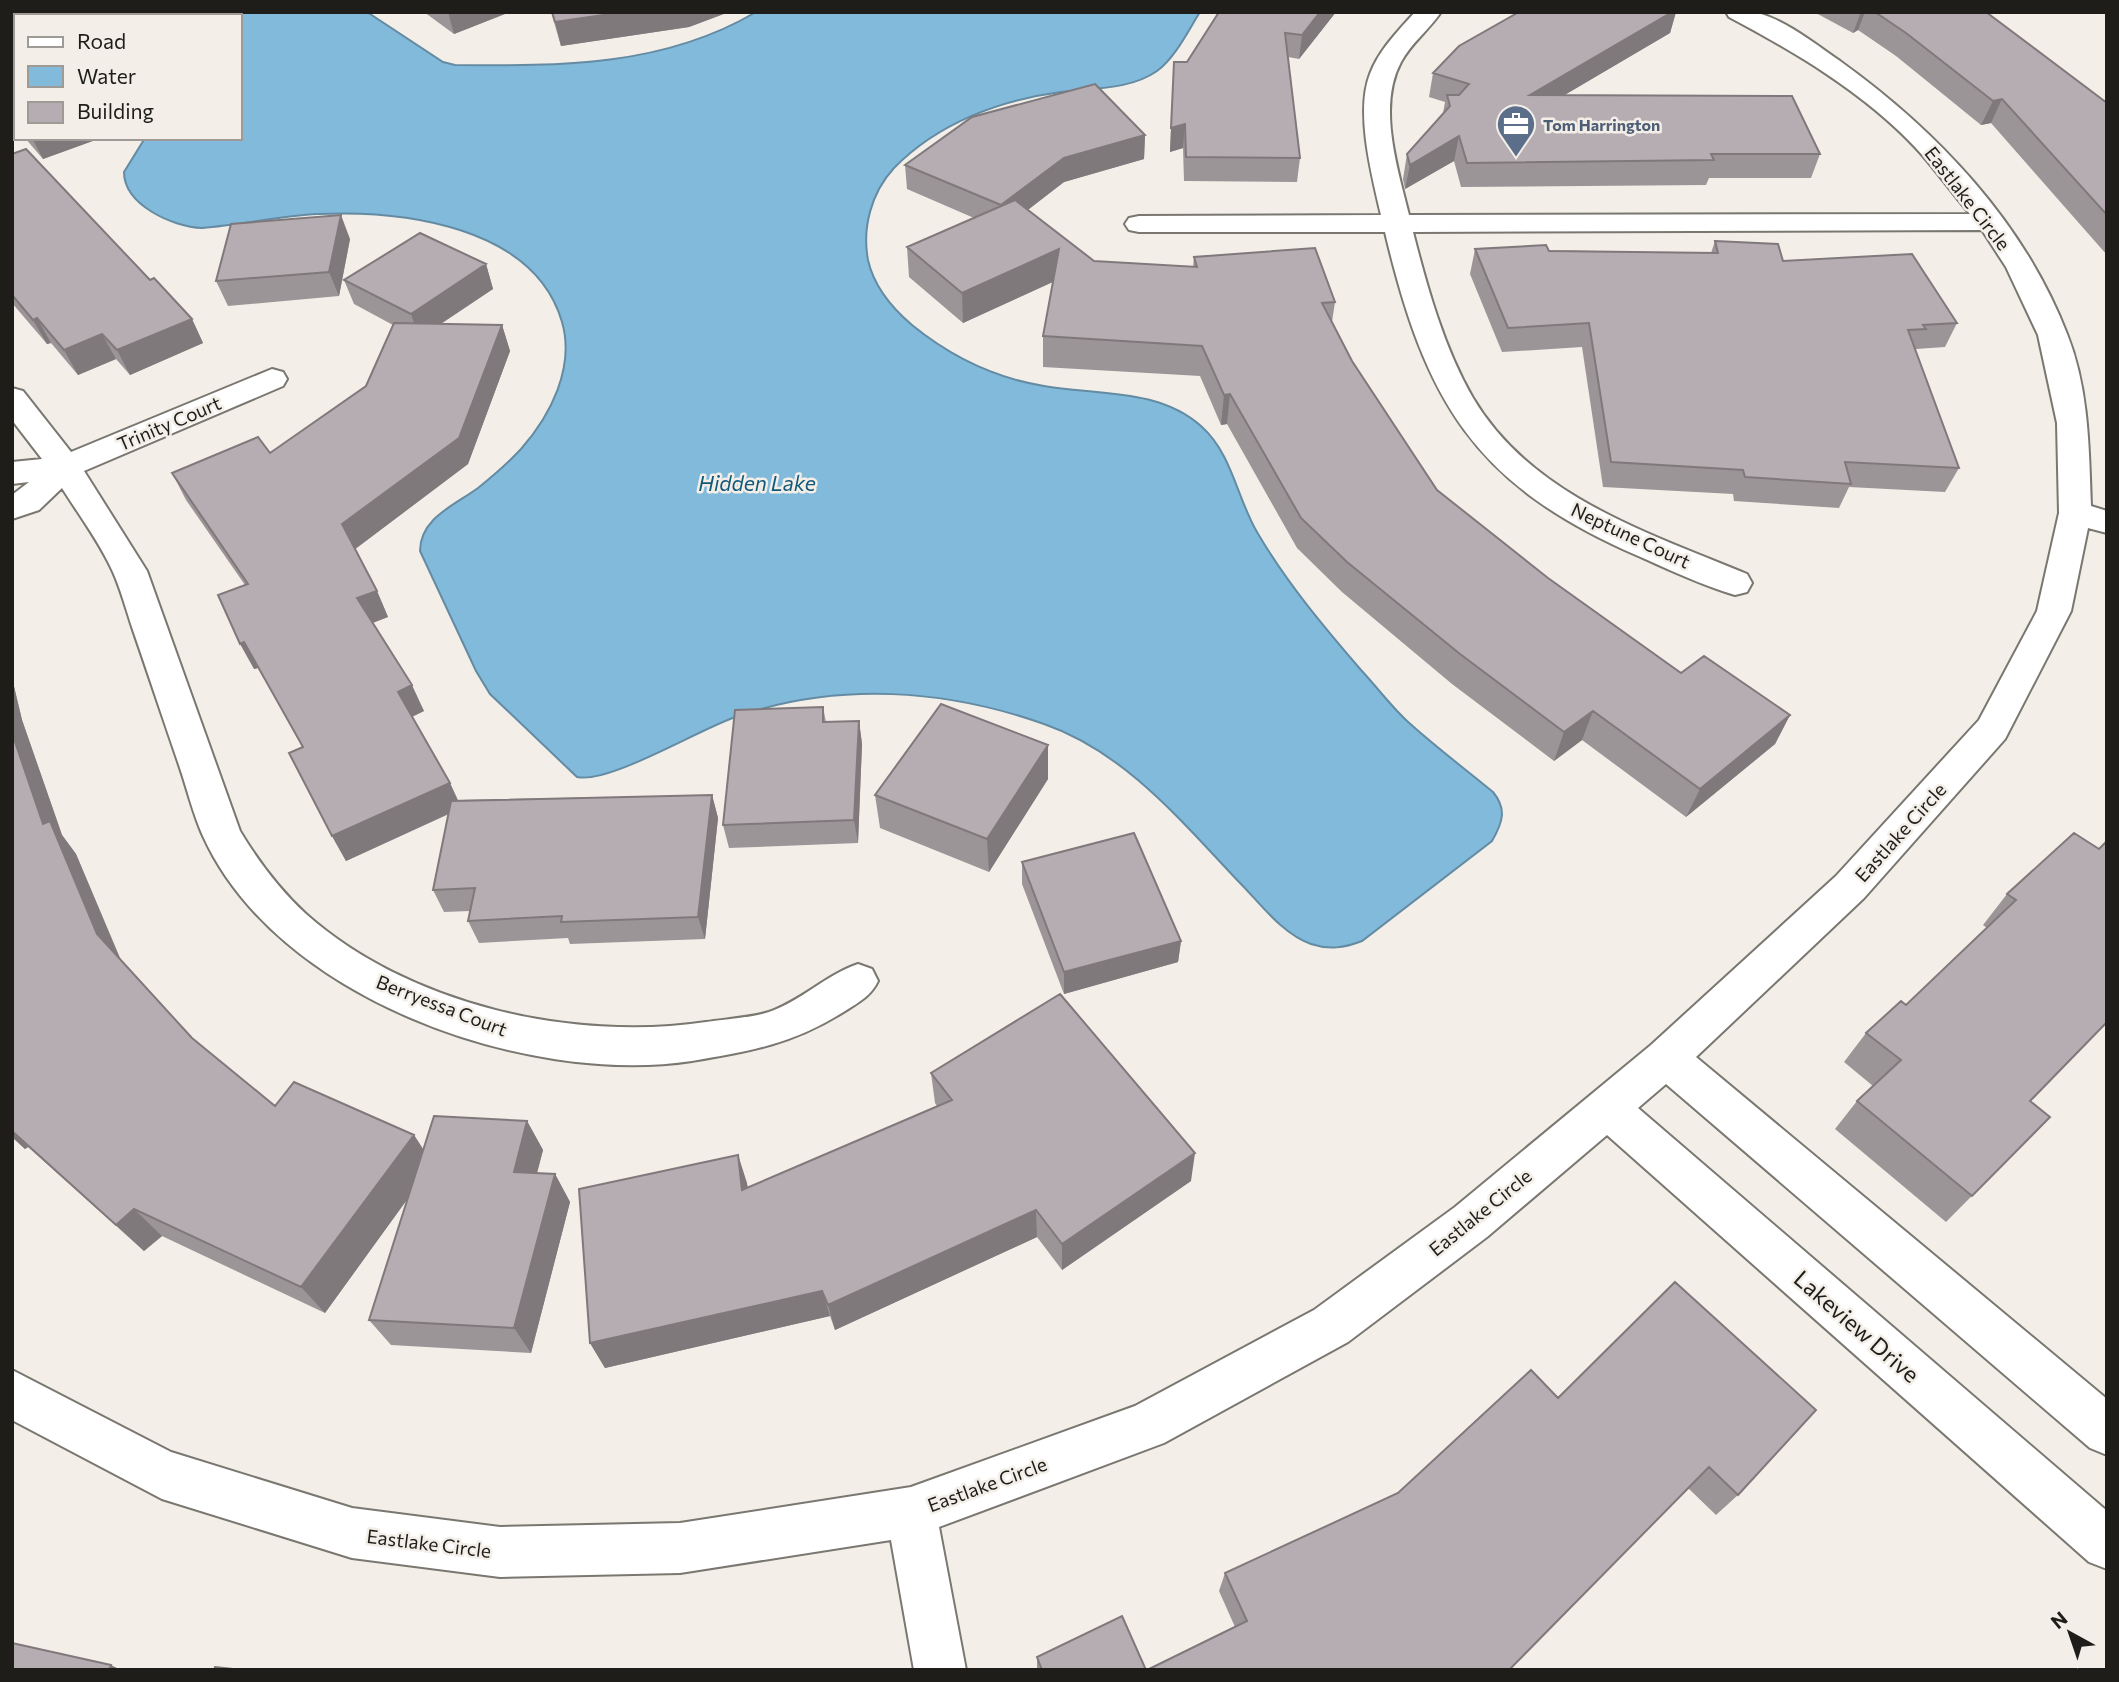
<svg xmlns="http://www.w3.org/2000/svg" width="2119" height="1682" font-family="Commissioner,sans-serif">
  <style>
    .water { fill: #82badc; stroke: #648ba2; stroke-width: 2 }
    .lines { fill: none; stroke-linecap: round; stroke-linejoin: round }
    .street-casing { stroke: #7a7770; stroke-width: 4 }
    .street { fill: #fff; fill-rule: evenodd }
    .wall { fill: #9c9598 }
    .shaded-wall { fill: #7f797c }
    .building { fill: #b5adb1; stroke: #7f797c; stroke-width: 2 }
    .labels { text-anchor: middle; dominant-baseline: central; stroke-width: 5; stroke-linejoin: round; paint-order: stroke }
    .far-service-label { font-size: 16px; font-weight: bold; fill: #4e5e75; stroke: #f3efe8; text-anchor: start }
    .street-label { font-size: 19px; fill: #1e1d1a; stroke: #f3efe8 }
    .water-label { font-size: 21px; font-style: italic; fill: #125879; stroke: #f3efe8 }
    .near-street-label { font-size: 23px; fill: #1e1d1a; stroke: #f3efe8 }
  </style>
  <rect width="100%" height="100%" fill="#f3efe8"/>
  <path class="water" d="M 12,12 L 367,12 L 443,62 L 455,65 C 560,66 663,67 756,12 L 1200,12 C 1188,31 1175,58 1157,71 C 1130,90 1092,88 1061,92 C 1000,100 938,123 894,168 C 871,193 862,228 868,260 C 874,287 892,308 912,325 C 950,356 995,378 1044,386 C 1096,395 1160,388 1202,427 C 1232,454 1237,498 1257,532 C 1286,582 1324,627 1361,670 C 1376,686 1390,705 1406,720 C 1433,745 1464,768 1493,792 C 1507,809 1503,822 1492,841 L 1362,941 C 1344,948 1329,950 1311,944 C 1282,934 1260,903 1239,882 C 1182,822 1125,752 1044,724 C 945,689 839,682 738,716 C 701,728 610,784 577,777 L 490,694 L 476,671 L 420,551 C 420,518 455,505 478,488 C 493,476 508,463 521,449 C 551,415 575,367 562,322 C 534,226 403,210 318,214 C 279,216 241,225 202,228 C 173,227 124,205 124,172 L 145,138 L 240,138 L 240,16 L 16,16 L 16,21 L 12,21 Z"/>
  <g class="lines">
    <g class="street-casing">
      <path id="street" d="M 1415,12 L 1441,12 C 1429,30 1411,43 1401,62 C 1377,106 1398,170 1409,215 L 1970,214 C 1951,192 1934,167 1915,147 C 1863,92 1795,52 1729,17 L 1726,12 C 1736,12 1749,10 1758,13 C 1787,21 1815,44 1840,61 C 1936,130 2024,222 2067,334 C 2089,389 2089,449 2091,506 L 2107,511 L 2107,533 L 2088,528 L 2071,611 L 2005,739 L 1864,898 L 1696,1057 L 2107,1399 L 2107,1455 L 2090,1448 L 1666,1084 L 1638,1108 L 2107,1511 L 2107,1569 L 2089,1562 L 1607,1135 L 1487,1237 L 1348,1342 L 1164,1443 L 939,1527 L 966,1670 L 914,1670 L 891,1540 L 680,1573 L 500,1577 L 352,1558 L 162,1499 L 12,1420 L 12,1370 L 171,1452 L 352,1508 L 500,1527 L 680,1523 L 911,1487 L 1135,1406 L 1314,1310 L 1455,1207 L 1651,1045 L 1836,876 L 1979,720 L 2037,611 L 2059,513 L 2057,423 L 2038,335 L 2006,267 L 1982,230 L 1413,232 C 1427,287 1444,348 1473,398 C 1531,496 1648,533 1747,574 L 1752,583 L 1747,592 L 1735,595 C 1701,585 1668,569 1636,555 C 1473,484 1425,400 1385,232 L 1139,232 L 1129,230 L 1125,224 L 1129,218 L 1139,216 L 1381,215 C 1372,176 1355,112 1370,74 C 1379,50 1398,31 1415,12 Z
        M 272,369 L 283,372 L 287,379 L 283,386 L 84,471 L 147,571 L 240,831 C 258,861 280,890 306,914 C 408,1005 573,1042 706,1022 C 726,1019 749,1018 769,1012 C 801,1001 826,975 858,964 L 872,969 L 878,981 C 871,996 859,1002 845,1011 C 793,1044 751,1051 692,1061 C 525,1086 276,998 203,836 C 193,814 187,788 179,765 C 163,719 148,673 132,627 C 126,609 121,590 113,572 C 100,543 79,515 62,488 L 39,510 L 12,519 L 12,495 L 29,482 L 12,484 L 12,462 L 42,459 L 12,420 L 12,388 L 23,391 L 71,452 Z"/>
    </g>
    <use href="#street" class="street"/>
  </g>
  <path class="wall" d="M 424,12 L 510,12 L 454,34 Z
    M 551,12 L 729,12 L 689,27 L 561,46 Z
    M 1219,12 L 1336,12 L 1299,59 L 1288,57 L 1300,158 L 1297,182 L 1184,181 L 1183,148 L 1170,152 L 1174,62 L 1187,62 Z
    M 1519,12 L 1676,12 L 1670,33 L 1564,95 L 1820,154 L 1811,178 L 1709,178 L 1706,185 L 1461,187 L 1454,161 L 1405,189 L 1403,179 L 1407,154 L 1443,113 L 1445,102 L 1429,97 L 1433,73 Z
    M 1814,12 L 1986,12 L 2107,103 L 2107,255 L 1991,123 L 1981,125 L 1896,56 L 1858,30 L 1853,33 Z
    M 16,36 L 16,127 L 12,123 L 12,37 Z
    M 1145,135 L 1144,159 L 1064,182 L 1027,210 L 1094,261 L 1193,267 L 1194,257 L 1335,302 L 1332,322 L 1352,361 L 1437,490 L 1548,578 L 1681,673 L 1790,715 L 1775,744 L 1686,817 L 1582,740 L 1554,761 L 1452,684 L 1342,592 L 1297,548 L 1227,424 L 1221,425 L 1200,376 L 1043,367 L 1043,336 L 1053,282 L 963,323 L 909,277 L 907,247 L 974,218 L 907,189 L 905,165 Z
    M 25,138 L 101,138 L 43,159 Z
    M 12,154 L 192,319 L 203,343 L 130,375 L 116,359 L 78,375 L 51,343 L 47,344 L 12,303 Z
    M 350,239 L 339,296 L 228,306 L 216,281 Z
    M 1715,241 L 1783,261 L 1957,323 L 1945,347 L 1916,349 L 1915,351 L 1959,468 L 1945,492 L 1849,487 L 1839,508 L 1734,501 L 1733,494 L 1603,487 L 1582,347 L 1502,352 L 1470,274 L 1475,249 L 1711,253 Z
    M 486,264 L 493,289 L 441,324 L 502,325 L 510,351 L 468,464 L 355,549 L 377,591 L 388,617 L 373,623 L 424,711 L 412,717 L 450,783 L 458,800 L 712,795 L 718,818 L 705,939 L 570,944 L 568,938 L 479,943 L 468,921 L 470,911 L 444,912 L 433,890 L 449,814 L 346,861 L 332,836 L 303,747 L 258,668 L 254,669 L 245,585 L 186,500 L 172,473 L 270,453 L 366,386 L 393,325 L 354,304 L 344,280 Z
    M 12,678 L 22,720 L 62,835 L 76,854 L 121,960 L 192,1038 L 275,1106 L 414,1135 L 423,1150 L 527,1121 L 543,1150 L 537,1173 L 555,1174 L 570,1202 L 531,1353 L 391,1345 L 369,1320 L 408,1197 L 325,1313 L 162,1236 L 144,1251 L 28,1147 L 25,1149 L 12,1137 Z
    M 823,707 L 826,722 L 859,721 L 862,744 L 858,843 L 729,848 L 723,825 Z
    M 1048,779 L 989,872 L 880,828 L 875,795 Z
    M 2074,833 L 2030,1101 L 2050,1117 L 1946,1222 L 1835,1129 L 1857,1101 L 1873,1086 L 1844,1062 L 1866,1033 L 1906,1005 L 1987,928 L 1983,925 L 2007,894 Z
    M 1022,862 L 1181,941 L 1178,962 L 1064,994 L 1022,884 Z
    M 931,1073 L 1191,1181 L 1062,1270 L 1037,1237 L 835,1330 L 830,1316 L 605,1368 L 590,1343 L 738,1155 L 748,1188 L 937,1106 L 935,1103 Z
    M 1675,1282 L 1738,1495 L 1716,1515 L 1688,1488 L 1235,1627 L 1219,1591 L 1225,1573 L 1398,1493 L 1558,1398 Z
    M 1037,1657 L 1146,1670 L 1037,1670 Z"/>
  <path class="shaded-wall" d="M 448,12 L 510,12 L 454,34 Z
    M 624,12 L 729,12 L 689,27 L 561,46 L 555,22 Z
    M 1320,12 L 1336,12 L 1299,59 L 1302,35 Z
    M 1672,12 L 1676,12 L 1670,33 L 1524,119 L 1530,95 Z
    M 1861,12 L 1865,12 L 1858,30 L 1853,33 Z
    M 2002,99 L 1991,123 L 1981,125 L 1993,101 Z
    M 1185,124 L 1183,148 L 1170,152 L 1171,128 Z
    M 1145,135 L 1144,159 L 1064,182 L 1002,230 L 1001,205 L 1064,158 Z
    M 1459,136 L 1454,161 L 1405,189 L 1410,165 Z
    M 32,138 L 101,138 L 43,159 Z
    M 341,215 L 350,239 L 339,296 L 329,272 Z
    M 1059,249 L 1059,279 L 963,323 L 962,293 Z
    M 486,264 L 493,289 L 419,338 L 411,314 Z
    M 37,318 L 51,343 L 47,344 L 33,320 Z
    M 192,319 L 203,343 L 130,375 L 117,350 Z
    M 502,325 L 510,351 L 468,464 L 354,550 L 342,524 Z
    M 102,334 L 116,359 L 78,375 L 64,350 Z
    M 1230,394 L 1227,424 L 1221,425 L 1224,395 Z
    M 377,591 L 388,617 L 369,624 L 357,598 Z
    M 244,642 L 258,668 L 254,669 L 240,644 Z
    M 12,678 L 22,720 L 62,835 L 76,854 L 123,966 L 97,934 L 43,824 L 12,733 Z
    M 412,685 L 424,711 L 409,718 L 398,692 Z
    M 1593,711 L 1582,740 L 1554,761 L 1564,732 Z
    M 1790,715 L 1775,744 L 1686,817 L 1700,789 Z
    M 859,721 L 862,744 L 858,843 L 854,820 Z
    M 1048,745 L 1048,779 L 989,872 L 987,839 Z
    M 450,783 L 461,808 L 346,861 L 332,836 Z
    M 712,795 L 718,818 L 705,939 L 698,917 Z
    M 1181,941 L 1178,962 L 1064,994 L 1064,972 Z
    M 527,1121 L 543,1150 L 530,1200 L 514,1172 Z
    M 12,1132 L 28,1147 L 25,1149 L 12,1137 Z
    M 414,1135 L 433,1164 L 325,1313 L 301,1287 Z
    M 1195,1153 L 1191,1181 L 1062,1270 L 1062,1244 Z
    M 738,1155 L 747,1183 L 752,1217 L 742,1190 Z
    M 555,1174 L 570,1202 L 531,1353 L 514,1328 Z
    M 134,1209 L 162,1236 L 144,1251 L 116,1225 Z
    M 1036,1210 L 1037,1237 L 835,1330 L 828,1305 Z
    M 822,1291 L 830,1316 L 605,1368 L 590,1343 Z
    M 111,1665 L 121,1670 L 109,1670 Z"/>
  <path class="building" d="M 552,12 L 624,12 L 555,22 Z
    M 1219,12 L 1320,12 L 1302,35 L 1285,33 L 1300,158 L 1186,157 L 1185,124 L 1171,128 L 1174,62 L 1187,62 Z
    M 1519,12 L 1672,12 L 1530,95 L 1792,96 L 1820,154 L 1711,154 L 1714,160 L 1467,163 L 1459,136 L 1410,165 L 1407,154 L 1450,106 L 1447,95 L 1459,95 L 1469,84 L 1433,73 L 1459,46 Z
    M 1875,12 L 1986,12 L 2107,103 L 2107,215 L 2002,99 L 1993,101 L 1906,33 Z
    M 16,36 L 16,118 L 12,114 L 12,37 Z
    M 1095,84 L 1145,135 L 1064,158 L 1001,205 L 905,165 L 972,117 Z
    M 26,149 L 150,280 L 154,278 L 192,319 L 117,350 L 102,334 L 64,350 L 37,318 L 33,320 L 12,295 L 12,154 Z
    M 1015,200 L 1094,261 L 1197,267 L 1194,257 L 1315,248 L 1335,302 L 1322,303 L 1352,361 L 1437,490 L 1548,578 L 1681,673 L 1704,656 L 1790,715 L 1700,789 L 1593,711 L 1564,732 L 1460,654 L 1347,562 L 1301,518 L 1230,394 L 1224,395 L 1202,346 L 1043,336 L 1059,249 L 962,293 L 907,247 Z
    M 341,215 L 329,272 L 216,281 L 231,224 Z
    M 420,233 L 486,264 L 411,314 L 344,280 Z
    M 1715,241 L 1778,244 L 1783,261 L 1912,254 L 1957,323 L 1923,325 L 1926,329 L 1908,330 L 1959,468 L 1845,462 L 1851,484 L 1745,477 L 1743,470 L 1611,462 L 1589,323 L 1508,328 L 1475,249 L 1546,245 L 1549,251 L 1718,253 Z
    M 394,323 L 502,325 L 459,438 L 342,524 L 377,591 L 357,598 L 412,685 L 398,692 L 450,783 L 332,836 L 289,753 L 303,747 L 244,642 L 240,644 L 218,595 L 248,584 L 172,473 L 258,437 L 270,453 L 366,386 Z
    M 941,704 L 1048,745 L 987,839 L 875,795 Z
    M 823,707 L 823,722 L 859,721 L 854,820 L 723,825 L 735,710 Z
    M 12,733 L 43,824 L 50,821 L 97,934 L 192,1038 L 275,1106 L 294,1082 L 414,1135 L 301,1287 L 134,1209 L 116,1225 L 12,1131 Z
    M 712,795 L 698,917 L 561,922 L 562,916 L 468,921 L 475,888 L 433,890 L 451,801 Z
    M 1134,833 L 1181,941 L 1064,972 L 1022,862 Z
    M 2074,833 L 2099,849 L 2107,841 L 2107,1022 L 2030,1101 L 2050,1117 L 1972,1196 L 1857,1101 L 1901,1060 L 1866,1033 L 1901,1001 L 1906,1005 L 2016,900 L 2007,894 Z
    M 1060,994 L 1195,1153 L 1062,1244 L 1036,1210 L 828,1305 L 822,1291 L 590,1343 L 579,1189 L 738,1155 L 742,1190 L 952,1100 L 931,1073 Z
    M 434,1116 L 527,1121 L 514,1172 L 555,1174 L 514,1328 L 369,1320 Z
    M 1675,1282 L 1816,1410 L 1738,1495 L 1709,1467 L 1509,1670 L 1147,1670 L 1247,1621 L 1225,1573 L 1398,1493 L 1531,1370 L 1558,1398 Z
    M 1122,1616 L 1146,1670 L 1042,1670 L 1037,1657 Z
    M 12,1643 L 111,1665 L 109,1670 L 12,1670 Z
    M 215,1667 L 242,1670 L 214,1670 Z"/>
  <defs>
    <g id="office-pin" transform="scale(2.0125)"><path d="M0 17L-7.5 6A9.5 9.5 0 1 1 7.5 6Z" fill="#5c6f8a" stroke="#f3efe8"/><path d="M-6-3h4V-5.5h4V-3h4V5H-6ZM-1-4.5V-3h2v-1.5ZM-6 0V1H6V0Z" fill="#fff"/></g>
  </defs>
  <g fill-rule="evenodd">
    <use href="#office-pin" x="1516" y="124"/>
  </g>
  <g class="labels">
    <g class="far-service-label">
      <text x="1543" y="124">Tom Harrington</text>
    </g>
    <g class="street-label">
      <text transform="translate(1968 198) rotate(52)">Eastlake Circle</text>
      <text transform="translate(169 423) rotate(-23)">Trinity Court</text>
      <text transform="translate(1631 535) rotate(25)">Neptune Court</text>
      <text transform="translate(1900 832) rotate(-48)">Eastlake Circle</text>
      <text transform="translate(442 1005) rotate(21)">Berryessa Court</text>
      <text transform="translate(1480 1212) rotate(-39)">Eastlake Circle</text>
      <text transform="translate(987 1484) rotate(-20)">Eastlake Circle</text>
      <text transform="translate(429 1543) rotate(7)">Eastlake Circle</text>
    </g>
    <g class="water-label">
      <text x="757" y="482">Hidden Lake</text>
    </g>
    <g class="near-street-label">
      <text transform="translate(1857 1326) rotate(41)">Lakeview Drive</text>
    </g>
  </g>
  <rect width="2119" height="1682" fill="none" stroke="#1e1d1a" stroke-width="28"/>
  <rect x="14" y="14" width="228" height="126" fill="#f3efe8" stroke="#9e9b96" stroke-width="2"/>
  <rect x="28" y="37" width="35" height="10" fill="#ffffff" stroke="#9e9b96" stroke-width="2"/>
  <text x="77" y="49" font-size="21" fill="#1e1d1a">Road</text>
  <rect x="28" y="66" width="35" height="21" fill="#82badc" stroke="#9e9b96" stroke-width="2"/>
  <text x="77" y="84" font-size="21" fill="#1e1d1a">Water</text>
  <rect x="28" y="102" width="35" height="21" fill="#b5adb1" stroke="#9e9b96" stroke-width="2"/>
  <text x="77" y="119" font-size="21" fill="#1e1d1a">Building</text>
  <g transform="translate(2070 1633) rotate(320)" stroke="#f3efe8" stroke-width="5" paint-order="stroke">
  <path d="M0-5L12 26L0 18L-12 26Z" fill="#1e1d1a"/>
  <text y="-10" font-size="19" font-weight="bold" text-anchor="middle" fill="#1e1d1a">N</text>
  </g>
</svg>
